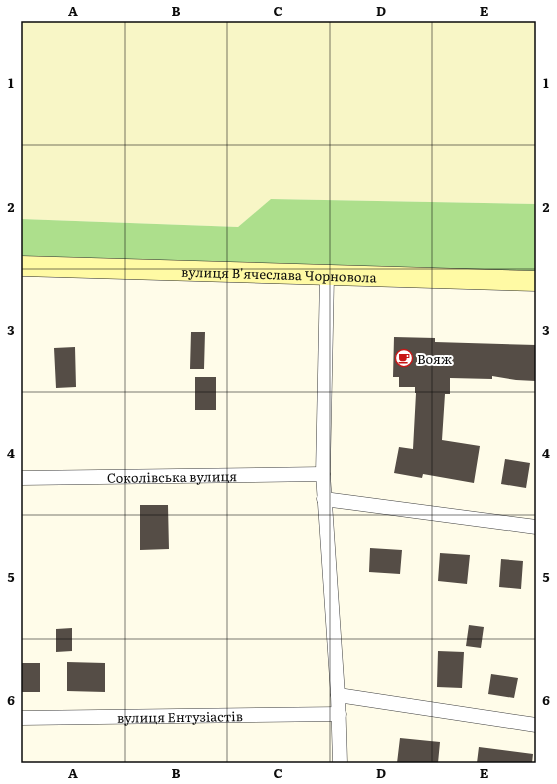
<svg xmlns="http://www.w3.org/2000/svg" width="557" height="784" font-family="Literata,serif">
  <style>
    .farmland { fill: #f8f6c6 }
    .forest { fill: #addf8c }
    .building { fill: #554d46 }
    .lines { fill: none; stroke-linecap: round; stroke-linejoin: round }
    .street-casing { stroke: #3e3e3e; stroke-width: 15 }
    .secondary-casing { stroke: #2d2d2d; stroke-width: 21 }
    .street { stroke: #fff; stroke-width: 14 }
    .secondary { stroke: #fffaa4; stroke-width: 20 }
    .grid { fill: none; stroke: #0b0b0b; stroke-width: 1; stroke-opacity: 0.55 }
    .labels { text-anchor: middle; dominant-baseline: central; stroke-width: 4; stroke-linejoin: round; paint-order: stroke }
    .street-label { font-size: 13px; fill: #0b0b0b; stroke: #fff }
    .poi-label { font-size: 13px; fill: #0b0b0b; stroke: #fff; text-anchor: start }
    .neatline { fill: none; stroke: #0b0b0b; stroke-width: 1.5 }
    .grid-label { font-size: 13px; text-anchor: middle; font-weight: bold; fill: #0b0b0b }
  </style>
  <rect width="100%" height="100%" fill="#fffce9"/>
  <path class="farmland" d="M 21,21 L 536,21 L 536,204 L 272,199 L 238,227 L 21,219 Z"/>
  <path class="forest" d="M 271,199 L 536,204 L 536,281 L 21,266 L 21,219 L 238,227 Z"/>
  <path class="building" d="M 191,332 L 205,332 L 204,369 L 190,369 Z
    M 394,337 L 435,338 L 435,342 L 536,345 L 536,381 L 516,380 L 492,376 L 492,379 L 450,378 L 450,394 L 445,394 L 442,440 L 480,446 L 474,483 L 423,474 L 422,478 L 394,473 L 399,447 L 413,449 L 416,393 L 415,393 L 415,387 L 399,387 L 399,377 L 393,377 Z
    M 75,347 L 76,387 L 56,388 L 54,348 Z
    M 195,377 L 216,377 L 216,410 L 195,410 Z
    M 505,459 L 530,463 L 526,488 L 501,484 Z
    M 140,505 L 168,505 L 169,549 L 140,550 Z
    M 370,548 L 402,550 L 400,574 L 369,572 Z
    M 440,553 L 470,555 L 467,584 L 438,581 Z
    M 501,559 L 523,561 L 521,589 L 499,587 Z
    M 469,625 L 484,627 L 481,648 L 466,646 Z
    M 72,628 L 72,651 L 56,652 L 56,629 Z
    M 438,651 L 464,652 L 462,688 L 437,687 Z
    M 67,662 L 105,663 L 105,692 L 67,691 Z
    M 21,663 L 40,663 L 40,692 L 21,692 Z
    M 491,674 L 518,678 L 514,698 L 488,694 Z
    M 400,738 L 440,742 L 438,763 L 397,763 Z
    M 479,747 L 533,754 L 532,763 L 477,763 Z"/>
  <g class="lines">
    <g class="street-casing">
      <g id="street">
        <path d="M 327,276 L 323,474 L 338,695 L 340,763"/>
        <path id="s1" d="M 21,478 L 323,474"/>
        <path d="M 324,499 L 536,527"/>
        <path d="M 338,695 L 536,725"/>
        <path id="s2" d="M 21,718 L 339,714"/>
      </g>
    </g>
    <g class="secondary-casing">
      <g id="secondary">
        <path id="s3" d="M 21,266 L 536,281"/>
      </g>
    </g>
    <use href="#street" class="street"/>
    <use href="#secondary" class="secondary"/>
  </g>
  <path class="grid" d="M 125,21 L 125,763M 227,21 L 227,763M 330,21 L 330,763M 432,21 L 432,763M 21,145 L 536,145M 21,269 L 536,269M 21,392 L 536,392M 21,515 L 536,515M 21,639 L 536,639"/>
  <defs>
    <g id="cafe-ring" transform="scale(0.9)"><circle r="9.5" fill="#fff" stroke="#c81716" stroke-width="1.5"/><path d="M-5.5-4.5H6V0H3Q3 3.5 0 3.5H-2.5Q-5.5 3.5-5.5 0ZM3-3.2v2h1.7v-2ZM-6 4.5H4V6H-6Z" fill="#c81716"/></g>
  </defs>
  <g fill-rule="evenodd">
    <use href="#cafe-ring" x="404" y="358"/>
  </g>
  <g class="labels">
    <g class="street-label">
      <text stroke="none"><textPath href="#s3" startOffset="258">вулиця В'ячеслава Чорновола</textPath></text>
      <text stroke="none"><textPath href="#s1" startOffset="151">Соколівська вулиця</textPath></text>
      <text stroke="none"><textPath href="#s2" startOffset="159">вулиця Ентузіастів</textPath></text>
    </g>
    <g class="poi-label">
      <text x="417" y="358">Вояж</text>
    </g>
  </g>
  <rect width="557" height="784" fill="none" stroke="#ffffff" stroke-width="44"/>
  <rect x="22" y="22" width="513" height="740" class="neatline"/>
  <g class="grid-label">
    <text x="73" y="16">A</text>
    <text x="176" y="16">B</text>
    <text x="278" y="16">C</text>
    <text x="381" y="16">D</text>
    <text x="484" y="16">E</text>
    <text x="11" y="88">1</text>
    <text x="546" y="88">1</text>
    <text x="11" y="212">2</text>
    <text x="546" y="212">2</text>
    <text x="11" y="335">3</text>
    <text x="546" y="335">3</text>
    <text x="11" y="458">4</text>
    <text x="546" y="458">4</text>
    <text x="11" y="582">5</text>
    <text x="546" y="582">5</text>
    <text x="11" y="705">6</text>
    <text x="546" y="705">6</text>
    <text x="73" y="778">A</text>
    <text x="176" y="778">B</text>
    <text x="278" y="778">C</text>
    <text x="381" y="778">D</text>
    <text x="484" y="778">E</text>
  </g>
</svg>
